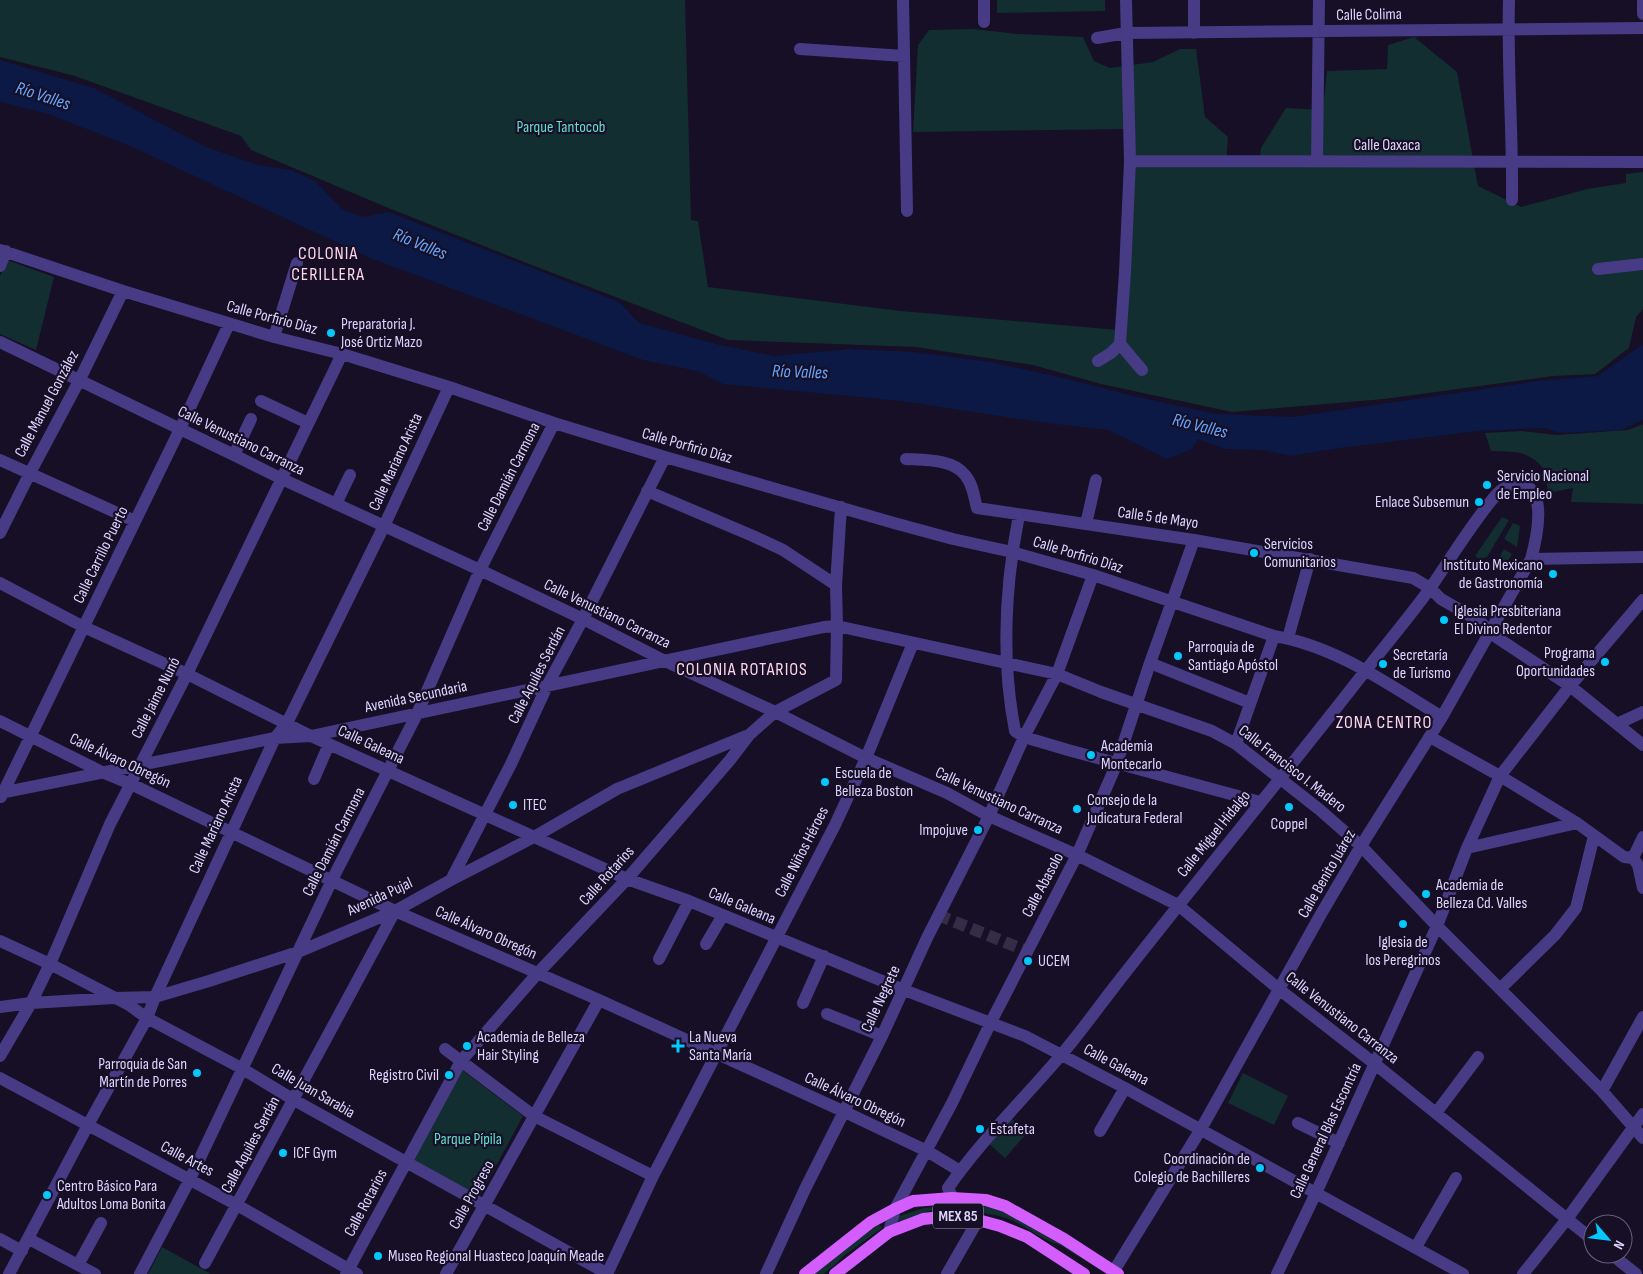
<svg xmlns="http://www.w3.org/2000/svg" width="1643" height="1274" font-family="'Sofia Sans Condensed',sans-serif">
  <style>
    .green { fill: #122e30 }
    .water { fill: #0b1944 }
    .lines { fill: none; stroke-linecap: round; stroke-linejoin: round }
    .minor-tunnel { stroke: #342d47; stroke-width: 12; stroke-dasharray: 12 6; stroke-linecap: butt }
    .minor { stroke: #463b84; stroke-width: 12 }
    .major { stroke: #d35dfd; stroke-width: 12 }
    .poi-dot { fill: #03c8fd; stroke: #160f26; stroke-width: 2 }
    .labels { text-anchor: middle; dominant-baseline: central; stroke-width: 4.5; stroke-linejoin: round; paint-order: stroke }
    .shield { fill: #160f26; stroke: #a29abe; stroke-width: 1 }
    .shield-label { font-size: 15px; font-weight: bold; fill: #ded5ff }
    .street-label { font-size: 16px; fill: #ded5ff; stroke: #160f26 }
    .park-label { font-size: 16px; fill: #60dfcd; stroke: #160f26 }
    .poi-label { font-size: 16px; fill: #ded5ff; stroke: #160f26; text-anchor: start }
    .water-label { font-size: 18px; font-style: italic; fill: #64a5fe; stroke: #160f26 }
    .neighbourhood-label { font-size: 18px; letter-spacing: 1px; fill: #ffd7ec; stroke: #160f26 }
  </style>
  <rect width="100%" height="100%" fill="#160f26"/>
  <path class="green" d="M 0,0 L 685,0 L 691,220 L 698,221 L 708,287 L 901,311 L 1118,330 L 1129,129 L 913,132 L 918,45 L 929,30 L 973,29 L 1019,34 L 1083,37 L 1094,61 L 1110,68 L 1153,62 L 1180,49 L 1196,49 L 1205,117 L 1228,137 L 1226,164 L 1259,164 L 1261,148 L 1286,108 L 1323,110 L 1327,71 L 1387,69 L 1388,45 L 1414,37 L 1457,72 L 1478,186 L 1521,207 L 1587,189 L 1626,183 L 1626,174 L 1643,172 L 1643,309 L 1636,317 L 1629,348 L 1595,374 L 1554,376 L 1384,399 L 1232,412 L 1101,384 L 1033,365 L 916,347 L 728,340 L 524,262 L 386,207 L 251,150 L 241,136 L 75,76 L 0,57 Z
    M 997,0 L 1105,0 L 1105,11 L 997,13 Z
    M 7,260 L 54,277 L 36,350 L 0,334 L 0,276 Z
    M 1643,424 L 1643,504 L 1571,502 L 1573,488 L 1548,493 L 1546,477 L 1548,474 C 1530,450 1518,452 1491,451 L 1485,433 L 1522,431 L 1557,435 L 1628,430 Z
    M 1502,517 L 1509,520 L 1487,557 L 1479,559 L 1475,556 Z
    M 1513,523 L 1520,526 L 1517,547 L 1504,539 Z
    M 1504,549 L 1512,554 L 1502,572 L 1494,568 Z
    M 462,1070 L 523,1116 L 479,1197 L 413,1161 Z
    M 1243,1073 L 1288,1096 L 1274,1125 L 1228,1103 Z
    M 1010,1117 L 1028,1132 L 1005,1158 L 988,1143 Z
    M 967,1203 L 996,1209 L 1021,1219 L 1101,1269 L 1100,1270 L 1060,1245 C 1040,1240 1025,1224 1006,1218 C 996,1214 975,1213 968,1208 Z
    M 944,1206 L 946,1207 L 944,1209 L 929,1211 L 900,1221 L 898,1221 L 899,1216 L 924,1208 Z
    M 878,1225 L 881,1226 L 882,1228 L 842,1257 L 836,1264 L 823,1274 L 812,1274 Z
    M 162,1247 L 211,1274 L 148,1274 Z"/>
  <path class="water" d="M 0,60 L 94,88 L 206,147 L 258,165 L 291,170 L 315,181 L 342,209 L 362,217 L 389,212 L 619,302 L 639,323 L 716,344 L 774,356 L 850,349 L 914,352 L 991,362 L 1068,379 L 1138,397 L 1216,414 L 1293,417 L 1538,381 L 1598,376 L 1643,344 L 1643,420 L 1621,430 L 1562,433 L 1544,428 L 1477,431 L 1339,448 L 1291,456 L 1262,450 L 1225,449 L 1198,439 L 1192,449 L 1167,459 L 1108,430 L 1046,423 L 901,401 L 723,384 L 697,371 L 643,360 L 370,258 L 128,145 L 48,114 L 0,102 Z"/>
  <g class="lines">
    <path class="minor-tunnel" d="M 938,915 L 1027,951"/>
    <path class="minor" d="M 903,0 L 907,211
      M 1126,0 L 1130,161 L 1125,272 L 1120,344 L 1142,370
      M 1509,0 C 1507,67 1513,134 1512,200
      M 1643,0 L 1643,14
      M 984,22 L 984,0
      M 1194,33 L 1194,0
      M 1097,38 L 1126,33 L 1643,28
      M 800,49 L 904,56
      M 1130,161 L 1643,162
      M 1317,161 L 1319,0
      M 0,250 L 123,291 L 274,337 L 342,354 L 449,387 L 554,423 L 665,457 L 894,523 L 953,539 L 1012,552 L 1093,575 L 1274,636 C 1336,646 1389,685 1442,717
      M 0,266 L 6,251
      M 1598,269 L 1643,264
      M 274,337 L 297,263
      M 0,342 L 234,455 L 282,479 L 480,570 L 583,619 L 665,661 L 775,712 L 866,758 L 947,793 L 989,816 L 1077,855 L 1178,905 L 1280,990 L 1375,1064 L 1593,1240
      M 1098,361 L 1111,353 L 1120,344
      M 261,401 L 308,423
      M 234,455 L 251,419
      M 906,459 C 924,460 953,459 965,475 C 973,484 974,497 977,508 L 1194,540 L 1413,578 L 1430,588 L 1441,599 L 1481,622 L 1490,633 L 1570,686 L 1643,745
      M 0,460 L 135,521
      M 647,491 L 753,536 L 783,550 L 836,585
      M 336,504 L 350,475
      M 1019,515 C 1005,586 1001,659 1015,731 L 1024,737 L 1068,750 L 1260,802
      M 1086,524 L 1096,480
      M 0,533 L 30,473 L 79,381 L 123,291
      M 1531,559 L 1643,557
      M 0,583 L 84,627 L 187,674 L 311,736 L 627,879 L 689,901 L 904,990 L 1025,1036 L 1125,1088 L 1463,1274
      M 1288,638 L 1310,559
      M 1150,663 L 1250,703
      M 0,721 L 104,773 L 131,784 L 395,911 L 599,1000 L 845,1112 L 927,1151 L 960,1171
      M 1617,724 L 1643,712
      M 1430,737 L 1500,776 L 1577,823 L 1624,857 L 1633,858 L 1638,865 L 1643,888
      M 1236,744 L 1274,636
      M 314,779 L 329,744
      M 0,793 L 275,738 L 311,736 L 824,627 L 837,626 L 1057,674 L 1101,692 L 1212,731 L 1236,744 L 1320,810 L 1361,846 L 1437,926 L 1602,1091 L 1643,1138
      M 1,797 L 180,429 L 229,324
      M 1467,848 L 1577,823
      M 1633,858 L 1643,837
      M 451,880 L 511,764 L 548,684 L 583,619 L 665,457
      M 0,941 L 50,964 L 129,1005 L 147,1018 L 243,1069 L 294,1100 L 608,1274
      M 706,944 L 723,915
      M 659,959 L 689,901
      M 1500,989 L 1555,935 L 1576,908 L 1594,836
      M 803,1003 L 824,956
      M 0,1007 L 31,1003 L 114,998 L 155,997 L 209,981 L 298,952 L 395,911 L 451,880 L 534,837 L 617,789 L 746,736
      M 827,1014 L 882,1036
      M 445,1049 L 534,1116 L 653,1176
      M 0,1056 L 31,1003 L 50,964 L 110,824 L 187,674 L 342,354
      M 0,1078 L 237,1205 L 357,1274
      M 1602,1091 L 1643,1017
      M 1436,1113 L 1478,1057
      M 1298,1123 L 1339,1143
      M 1100,1131 L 1125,1088
      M 962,1217 L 948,1188 C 982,1139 1024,1099 1062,1054 C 1079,1034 1095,1012 1111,991 C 1195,883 1282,778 1366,670 C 1388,642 1411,615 1431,587 C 1451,558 1469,528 1491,501 C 1499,491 1506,484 1520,485 C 1549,486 1536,541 1531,559 L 1442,717 L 1361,846 L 1321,914 L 1201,1129 L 1112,1274
      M 889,1232 L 895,1209 L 952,1103 L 991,1022 L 1077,855 L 1117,763 L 1150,663 L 1194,540
      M 0,1239 L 22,1251
      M 29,1239 L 95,1274
      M 1416,1247 L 1456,1178
      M 1611,1254 L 1636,1274
      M 205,1263 L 395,911
      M 78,1265 L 101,1223
      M 9,1274 L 88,1125 L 147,1018 L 155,997 L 275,738 L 287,723 L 384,526 L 449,387
      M 140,1274 L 190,1179 L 332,880 L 417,714 L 480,570 L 554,423
      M 346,1274 L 461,1061 L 537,974 L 627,879 L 730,760 L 749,735 L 775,712 L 836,680 L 837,626 L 836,585 L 841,507
      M 446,1274 L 599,1000
      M 607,1274 L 653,1176 L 835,825 L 866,758 L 913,643
      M 766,1274 L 805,1189 L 882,1036 L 927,938 L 989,816 L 1024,737 L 1057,674 L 1093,575
      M 947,1274 L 978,1220
      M 1277,1274 L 1316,1193 L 1437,926 L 1467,848 L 1500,776 L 1570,686 L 1643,600
      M 1523,1274 L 1567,1219 L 1643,1114"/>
    <path class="major" d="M 805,1274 L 871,1222 L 895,1209 L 913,1201 L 952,1198 L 986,1200 L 1005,1206 L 1064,1239 L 1118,1274
      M 835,1274 L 889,1232 L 923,1219 L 950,1216 L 978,1220 L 1000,1226 L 1027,1237 L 1084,1274"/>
  </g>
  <g class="poi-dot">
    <circle cx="331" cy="333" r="5"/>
    <circle cx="1487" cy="485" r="5"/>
    <circle cx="1479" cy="502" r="5"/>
    <circle cx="1254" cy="553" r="5"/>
    <circle cx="1553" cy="574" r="5"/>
    <circle cx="1444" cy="620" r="5"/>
    <circle cx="1178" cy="656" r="5"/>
    <circle cx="1605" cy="662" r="5"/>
    <circle cx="1383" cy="664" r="5"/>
    <circle cx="1091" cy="755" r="5"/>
    <circle cx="825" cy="782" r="5"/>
    <circle cx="513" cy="805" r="5"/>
    <circle cx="1289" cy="807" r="5"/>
    <circle cx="1077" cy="809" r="5"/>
    <circle cx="978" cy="830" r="5"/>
    <circle cx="1426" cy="894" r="5"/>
    <circle cx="1403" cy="924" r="5"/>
    <circle cx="1028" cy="961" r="5"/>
    <circle cx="467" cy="1046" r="5"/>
    <path d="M675.5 1038.5h5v5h5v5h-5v5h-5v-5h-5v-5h5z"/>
    <circle cx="197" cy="1073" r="5"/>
    <circle cx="449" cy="1075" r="5"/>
    <circle cx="980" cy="1129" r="5"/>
    <circle cx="283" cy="1153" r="5"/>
    <circle cx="1260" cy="1168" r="5"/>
    <circle cx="47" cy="1195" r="5"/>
    <circle cx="378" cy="1256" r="5"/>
  </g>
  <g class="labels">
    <rect class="shield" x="933" y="1203.5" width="50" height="25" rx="4"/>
    <g class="shield-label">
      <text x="958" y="1216">MEX 85</text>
    </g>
    <g class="street-label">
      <text transform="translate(1369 15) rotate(-1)">Calle Colima</text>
      <text x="1387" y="145">Calle Oaxaca</text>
      <text transform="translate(272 318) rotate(15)">Calle Porfirio Díaz</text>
      <text transform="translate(47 404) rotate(-62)">Calle Manuel González</text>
      <text transform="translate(241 441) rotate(26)">Calle Venustiano Carranza</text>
      <text transform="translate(687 446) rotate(16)">Calle Porfirio Díaz</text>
      <text transform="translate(396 462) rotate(-65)">Calle Mariano Arista</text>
      <text transform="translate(509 477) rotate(-63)">Calle Damián Carmona</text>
      <text transform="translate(1158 518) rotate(8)">Calle 5 de Mayo</text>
      <text transform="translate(101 555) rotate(-64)">Calle Carrillo Puerto</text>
      <text transform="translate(1078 555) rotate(17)">Calle Porfirio Díaz</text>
      <text transform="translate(607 614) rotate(26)">Calle Venustiano Carranza</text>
      <text transform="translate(537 675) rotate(-63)">Calle Aquiles Serdán</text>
      <text transform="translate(416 697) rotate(-12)">Avenida Secundaria</text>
      <text transform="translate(156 698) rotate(-63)">Calle Jaime Nunó</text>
      <text transform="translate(371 745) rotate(25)">Calle Galeana</text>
      <text transform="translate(120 761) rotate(25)">Calle Álvaro Obregón</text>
      <text transform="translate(1292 769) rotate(38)">Calle Francisco I. Madero</text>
      <text transform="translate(999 801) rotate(25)">Calle Venustiano Carranza</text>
      <text transform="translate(216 825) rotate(-65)">Calle Mariano Arista</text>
      <text transform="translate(1214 834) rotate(-51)">Calle Miguel Hidalgo</text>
      <text transform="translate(334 842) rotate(-63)">Calle Damián Carmona</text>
      <text transform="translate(802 852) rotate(-63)">Calle Niños Héroes</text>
      <text transform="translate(1327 874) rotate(-60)">Calle Benito Juárez</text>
      <text transform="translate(607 876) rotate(-48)">Calle Rotarios</text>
      <text transform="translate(1043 885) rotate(-62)">Calle Abasolo</text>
      <text transform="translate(380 897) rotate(-25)">Avenida Pujal</text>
      <text transform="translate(742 906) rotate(23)">Calle Galeana</text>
      <text transform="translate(486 933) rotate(24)">Calle Álvaro Obregón</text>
      <text transform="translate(881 999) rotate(-65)">Calle Negrete</text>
      <text transform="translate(1342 1018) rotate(38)">Calle Venustiano Carranza</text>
      <text transform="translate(1116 1065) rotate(28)">Calle Galeana</text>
      <text transform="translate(313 1091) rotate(30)">Calle Juan Sarabia</text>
      <text transform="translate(855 1100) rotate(25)">Calle Álvaro Obregón</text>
      <text transform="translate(1326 1131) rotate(-65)">Calle General Blas Escontría</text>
      <text transform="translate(251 1145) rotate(-62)">Calle Aquiles Serdán</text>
      <text transform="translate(187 1159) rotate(28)">Calle Artes</text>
      <text transform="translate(472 1195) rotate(-61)">Calle Progreso</text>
      <text transform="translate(366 1203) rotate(-62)">Calle Rotarios</text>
    </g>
    <g class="park-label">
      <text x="561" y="127">Parque Tantocob</text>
      <text x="468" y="1139">Parque Pípila</text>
    </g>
    <g class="poi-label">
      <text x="341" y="324">Preparatoria J.<tspan x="341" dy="18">José Ortiz Mazo</tspan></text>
      <text x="1497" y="476">Servicio Nacional<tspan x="1497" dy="18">de Empleo</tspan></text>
      <text x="1469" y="502" text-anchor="end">Enlace Subsemun</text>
      <text x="1264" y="544">Servicios<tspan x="1264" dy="18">Comunitarios</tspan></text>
      <text x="1543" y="565" text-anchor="end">Instituto Mexicano<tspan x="1543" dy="18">de Gastronomía</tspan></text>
      <text x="1454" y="611">Iglesia Presbiteriana<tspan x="1454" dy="18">El Divino Redentor</tspan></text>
      <text x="1188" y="647">Parroquia de<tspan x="1188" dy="18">Santiago Apóstol</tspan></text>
      <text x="1595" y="653" text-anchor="end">Programa<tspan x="1595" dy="18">Oportunidades</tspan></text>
      <text x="1393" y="655">Secretaría<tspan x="1393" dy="18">de Turismo</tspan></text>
      <text x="1101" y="746">Academia<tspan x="1101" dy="18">Montecarlo</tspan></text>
      <text x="835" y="773">Escuela de<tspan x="835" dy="18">Belleza Boston</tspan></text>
      <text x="1087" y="800">Consejo de la<tspan x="1087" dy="18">Judicatura Federal</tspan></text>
      <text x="523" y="805">ITEC</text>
      <text x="1289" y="824" text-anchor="middle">Coppel</text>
      <text x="968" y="830" text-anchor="end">Impojuve</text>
      <text x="1436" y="885">Academia de<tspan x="1436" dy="18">Belleza Cd. Valles</tspan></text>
      <text x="1403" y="942" text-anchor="middle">Iglesia de<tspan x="1403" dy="18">los Peregrinos</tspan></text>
      <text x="1038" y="961">UCEM</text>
      <text x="477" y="1037">Academia de Belleza<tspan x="477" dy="18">Hair Styling</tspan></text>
      <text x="689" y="1037">La Nueva<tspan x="689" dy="18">Santa María</tspan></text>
      <text x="187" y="1064" text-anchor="end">Parroquia de San<tspan x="187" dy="18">Martín de Porres</tspan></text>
      <text x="439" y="1075" text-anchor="end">Registro Civil</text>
      <text x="990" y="1129">Estafeta</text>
      <text x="293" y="1153">ICF Gym</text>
      <text x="1250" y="1159" text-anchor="end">Coordinación de<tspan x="1250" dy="18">Colegio de Bachilleres</tspan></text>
      <text x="57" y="1186">Centro Básico Para<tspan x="57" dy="18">Adultos Loma Bonita</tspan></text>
      <text x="388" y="1256">Museo Regional Huasteco Joaquín Meade</text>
    </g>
    <g class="water-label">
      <text transform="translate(43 96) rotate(18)">Río Valles</text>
      <text transform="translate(420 244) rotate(22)">Río Valles</text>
      <text transform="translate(800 372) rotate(2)">Río Valles</text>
      <text transform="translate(1200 426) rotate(14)">Río Valles</text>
    </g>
    <g class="neighbourhood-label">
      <text x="328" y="253">COLONIA<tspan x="328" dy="21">CERILLERA</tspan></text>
      <text x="742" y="669">COLONIA ROTARIOS</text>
      <text x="1384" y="722">ZONA CENTRO</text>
    </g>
  </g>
  <g transform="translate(1608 1239) rotate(118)"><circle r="24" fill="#160f26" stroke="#665e7d"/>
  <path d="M0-4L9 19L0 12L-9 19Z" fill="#03c8fd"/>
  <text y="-8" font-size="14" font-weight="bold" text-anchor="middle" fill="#ded5ff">N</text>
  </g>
</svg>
